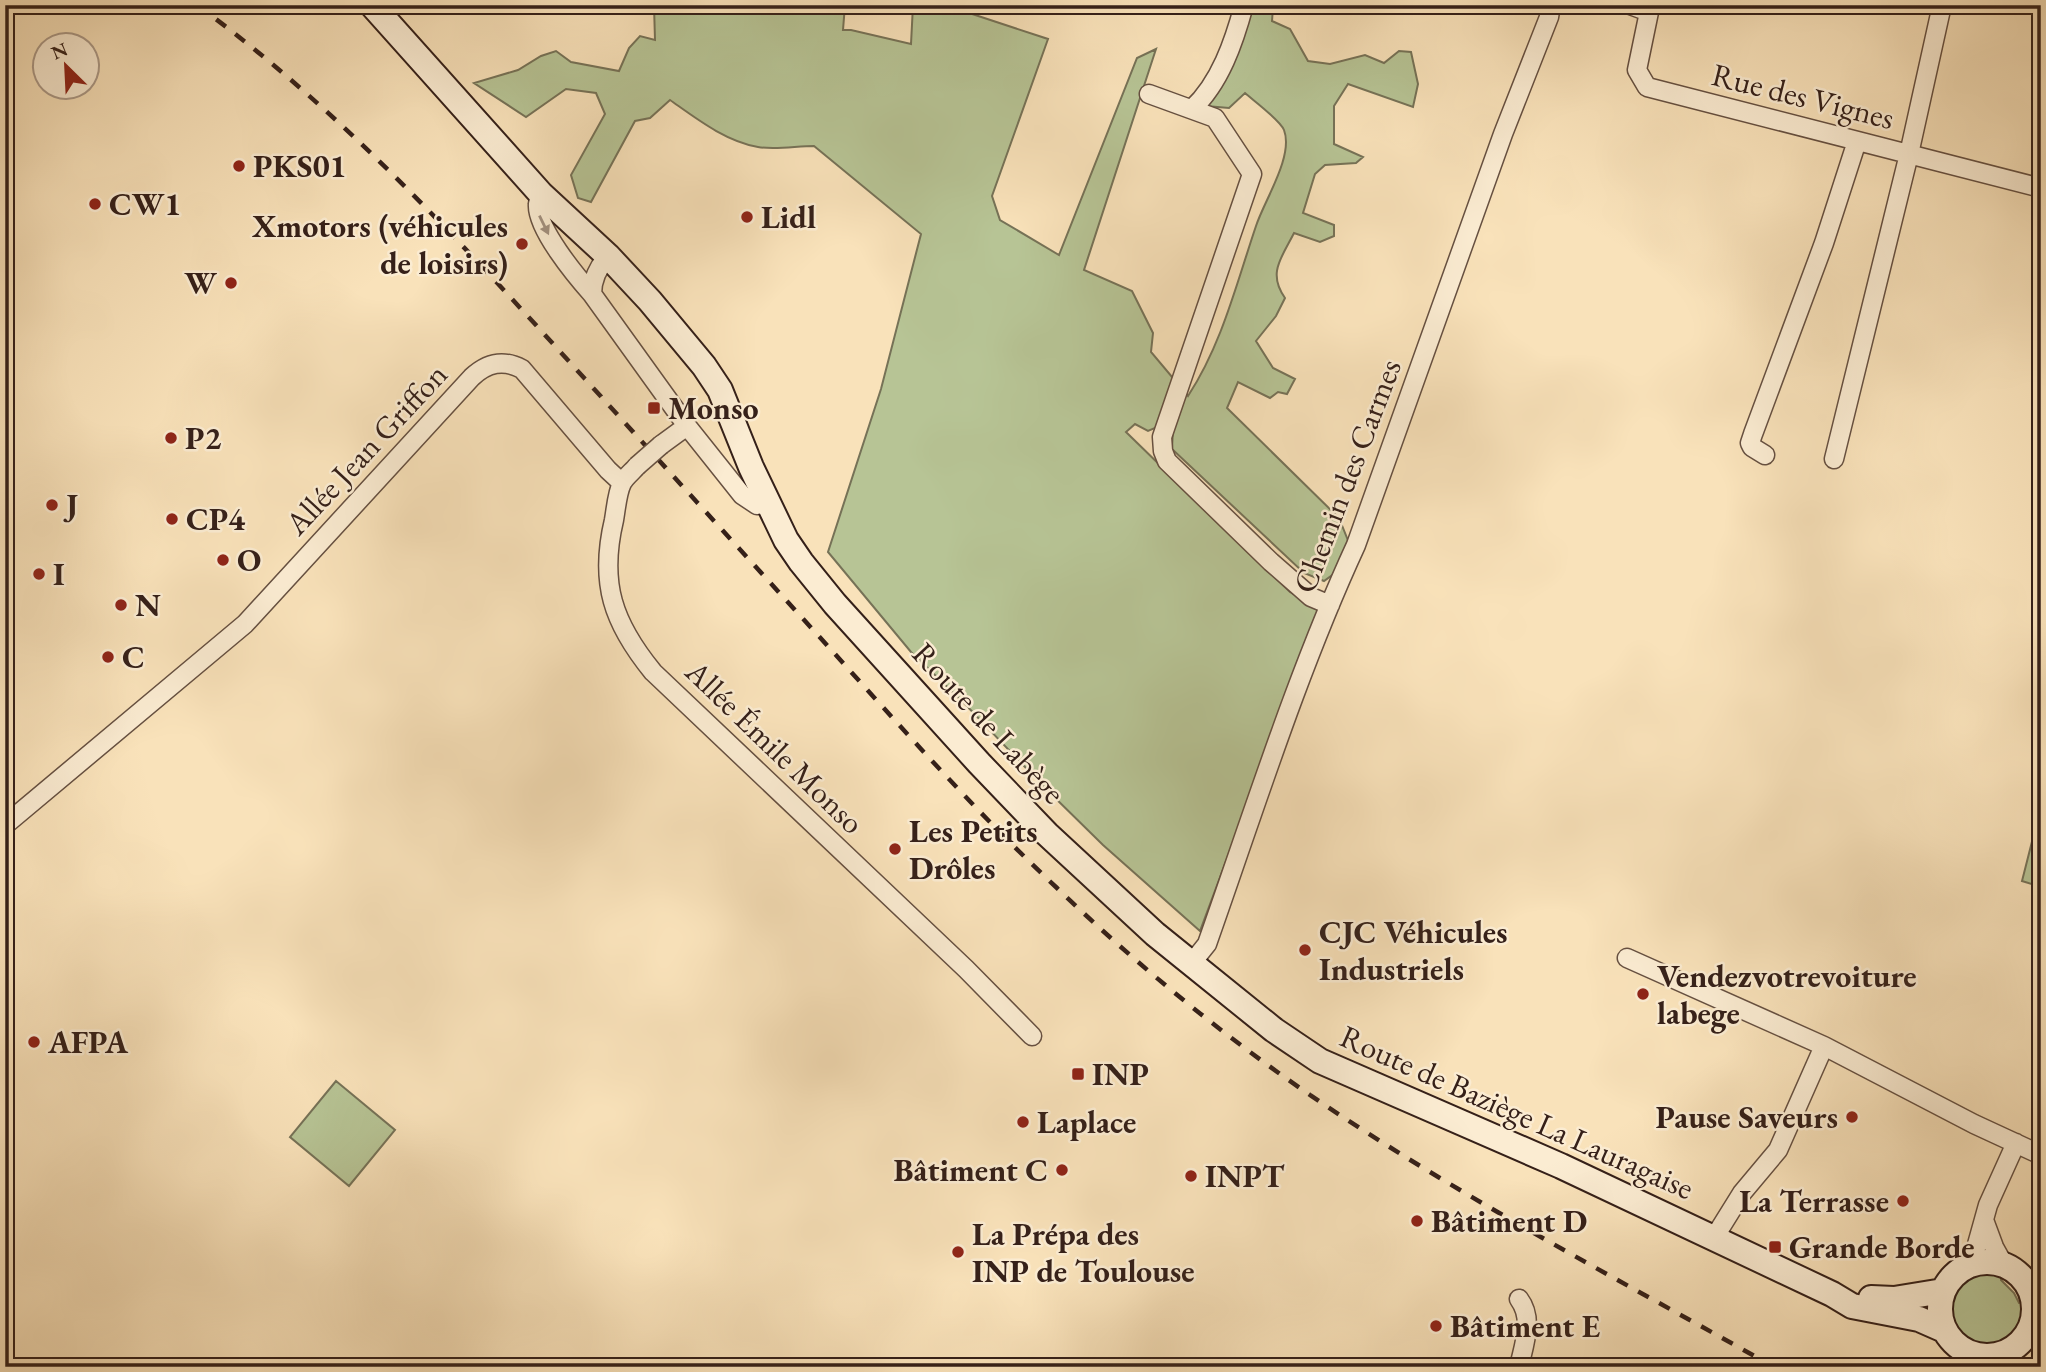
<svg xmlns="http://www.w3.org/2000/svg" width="2046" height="1372" font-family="'EB Garamond',serif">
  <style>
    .green { fill: #b7c495; stroke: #767257; stroke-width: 2 }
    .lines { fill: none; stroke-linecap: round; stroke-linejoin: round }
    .minor-casing { stroke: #665041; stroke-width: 21 }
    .secondary-casing { stroke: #352019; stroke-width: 28 }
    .minor { stroke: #fbecd2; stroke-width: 18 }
    .secondary { stroke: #fbecd2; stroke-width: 24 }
    .rail { stroke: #352019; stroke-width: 4.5; stroke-dasharray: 12 12; stroke-linecap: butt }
    .minor-bridge-casing { stroke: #665041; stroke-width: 21; stroke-linecap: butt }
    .minor-bridge { stroke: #fbecd2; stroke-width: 18 }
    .oneway { fill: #a2907f }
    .poi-dot { fill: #8f2418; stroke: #fbecd2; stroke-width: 2.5 }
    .labels { text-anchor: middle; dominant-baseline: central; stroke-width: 5; stroke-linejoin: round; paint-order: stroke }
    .street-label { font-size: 32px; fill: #352019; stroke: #fbecd2 }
    .poi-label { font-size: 32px; font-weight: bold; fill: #352019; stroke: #fbecd2; text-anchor: start }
  </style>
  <rect width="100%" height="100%" fill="#f9e2ba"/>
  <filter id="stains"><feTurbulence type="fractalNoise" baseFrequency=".00286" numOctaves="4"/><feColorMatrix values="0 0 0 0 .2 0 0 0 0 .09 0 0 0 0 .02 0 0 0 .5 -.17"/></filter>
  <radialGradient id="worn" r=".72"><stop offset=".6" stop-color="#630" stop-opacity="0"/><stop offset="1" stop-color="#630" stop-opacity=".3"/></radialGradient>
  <path class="green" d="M 654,5 L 845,5 L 843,30 L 851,30 L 911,44 L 913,5 L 945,5 L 1048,39 L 992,196 L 1000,220 L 1059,255 L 1137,58 L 1156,49 L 1084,270 L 1132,291 L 1153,333 L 1151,352 L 1188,396 C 1222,344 1236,285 1256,226 C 1264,201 1294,156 1284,130 C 1280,120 1254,101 1245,93 L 1229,108 L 1206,106 L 1239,5 L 1286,5 L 1273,8 L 1272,21 L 1290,29 L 1308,61 L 1330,64 L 1365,55 L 1384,63 L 1399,51 L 1411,52 L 1418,84 L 1413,107 L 1348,84 L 1334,106 L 1334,144 L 1363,157 L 1356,163 L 1325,165 L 1315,174 L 1303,213 L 1334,225 L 1334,236 L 1320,242 L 1294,233 C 1282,257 1267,273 1285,298 L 1276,316 L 1256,341 L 1273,368 L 1295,379 L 1287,394 L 1278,392 L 1270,398 L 1238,382 L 1227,408 L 1339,518 L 1349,543 L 1335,573 L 1324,581 L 1304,573 L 1172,449 L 1173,429 L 1164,424 L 1148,431 L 1135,424 L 1126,432 L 1290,592 L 1320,609 L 1200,931 L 1103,845 L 1045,788 L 964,703 L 911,652 L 828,552 L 881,389 L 921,234 L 814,146 C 797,146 775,150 758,147 C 725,141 697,119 670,100 L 650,118 L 635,121 L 591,202 L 578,198 L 571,175 L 605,114 L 596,93 L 566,89 L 526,117 L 474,83 L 518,70 L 541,56 L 556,51 L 571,62 L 619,71 L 629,48 L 640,36 L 655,40 Z
    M 2041,806 L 2041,887 L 2022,881 Z
    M 336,1081 L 395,1130 L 349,1186 L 290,1137 Z
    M 1984,1271 L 2001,1273 L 2001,1280 L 2014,1293 L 2019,1303 L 2025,1302 C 2026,1372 1933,1351 1951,1298 C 1956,1283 1968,1275 1984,1271 Z"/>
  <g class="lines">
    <g class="minor-casing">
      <path id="minor" d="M 1630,5 L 1649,12 L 1637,70 L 1647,87 L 2041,188
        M 1149,94 L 1215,118 L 1252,174 L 1162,437 L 1163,451 L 1167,461 L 1271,562 L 1311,597 L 1330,605
        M 1192,109 C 1220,83 1234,42 1244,5
        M 541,194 C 541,196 538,202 538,204 C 536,228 576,276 592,294 L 687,426 L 742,495 L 757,505 L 767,503
        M 592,294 C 592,280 599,266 608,256
        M 661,445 L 687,426
        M 1765,455 L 1752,447 L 1750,443 L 1753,434 L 1824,243 L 1857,141
        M 1834,459 L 1909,154 L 1942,5
        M 637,466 C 633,471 625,477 622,483 C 617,493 616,509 614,520 C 599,583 613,623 653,672 L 966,969 L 1032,1036
        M 5,825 L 245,624 L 472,377 C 487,363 503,359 522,369 L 608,470 L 622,483
        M 1627,958 L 1824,1046 L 1974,1124 L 2041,1155
        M 1191,964 L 1207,944 C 1254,811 1297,673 1356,545 L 1503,134 L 1549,17 L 1551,5
        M 1984,1220 L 1994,1247 L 2004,1265
        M 1714,1238 L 1742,1193 L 1778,1150 L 1824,1046
        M 1965,1267 L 1976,1248 L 1988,1205 L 2016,1143
        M 1519,1367 C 1524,1344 1534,1319 1519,1299"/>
    </g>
    <g class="secondary-casing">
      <path id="secondary" d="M 372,5 L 541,194 L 608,256 L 650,301 L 704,366 L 720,390 L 751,467 L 786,540 L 801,562 L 835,604 L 979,763 L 1047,834 L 1155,934 L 1274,1030 L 1320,1061 L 1561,1166 L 1832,1294 L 1852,1306 L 1919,1319 L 1944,1330
        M1940 1309a47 47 0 1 1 94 0a47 47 0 1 1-94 0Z
        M 1871,1298 L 1894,1299 L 1943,1291"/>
    </g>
    <use href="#minor" class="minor"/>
    <use href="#secondary" class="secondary"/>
    <path class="rail" d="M 197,5 C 331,103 444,224 555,346 C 645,445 735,544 825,643 C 900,726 975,811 1057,888 C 1136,964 1220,1033 1310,1095 C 1458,1196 1618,1279 1774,1367"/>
    <g class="minor-bridge-casing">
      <path id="minor-bridge" d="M 637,466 L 661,445"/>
    </g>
    <use href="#minor-bridge" class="minor-bridge"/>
  </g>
  <defs><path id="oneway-solid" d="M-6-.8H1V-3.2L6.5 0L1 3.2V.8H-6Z" transform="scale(1.75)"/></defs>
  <use class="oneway" href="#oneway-solid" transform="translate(544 225) rotate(64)"/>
  <g class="poi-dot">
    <circle cx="239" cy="166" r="7"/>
    <circle cx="95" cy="204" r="7"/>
    <circle cx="747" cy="217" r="7"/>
    <circle cx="522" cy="244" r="7"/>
    <circle cx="231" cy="283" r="7"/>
    <rect x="647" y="401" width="14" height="14" rx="3.5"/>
    <circle cx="171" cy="438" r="7"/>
    <circle cx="52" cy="505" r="7"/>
    <circle cx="172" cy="519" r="7"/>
    <circle cx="223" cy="560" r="7"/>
    <circle cx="39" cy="574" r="7"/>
    <circle cx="121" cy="605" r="7"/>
    <circle cx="108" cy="657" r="7"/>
    <circle cx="895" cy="849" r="7"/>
    <circle cx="1305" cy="950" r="7"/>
    <circle cx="1643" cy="994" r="7"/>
    <circle cx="34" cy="1042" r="7"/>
    <rect x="1071" y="1067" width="14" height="14" rx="3.5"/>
    <circle cx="1852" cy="1117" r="7"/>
    <circle cx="1023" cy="1122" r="7"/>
    <circle cx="1062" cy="1170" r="7"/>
    <circle cx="1191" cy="1176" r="7"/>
    <circle cx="1903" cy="1201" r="7"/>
    <circle cx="1417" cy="1221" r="7"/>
    <rect x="1768" y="1240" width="14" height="14" rx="3.5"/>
    <circle cx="958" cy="1252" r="7"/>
    <circle cx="1436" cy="1326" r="7"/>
  </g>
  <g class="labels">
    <g class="street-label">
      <text transform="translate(1803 96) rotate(14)">Rue des Vignes</text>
      <text transform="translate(366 449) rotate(-47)">Allée Jean Griffon</text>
      <text transform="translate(1347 476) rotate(-69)">Chemin des Carmes</text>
      <text transform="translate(989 723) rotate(47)">Route de Labège</text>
      <text transform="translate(775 747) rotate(44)">Allée Émile Monso</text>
      <text transform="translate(1517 1112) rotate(24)">Route de Baziège La Lauragaise</text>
    </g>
    <g class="poi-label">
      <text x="253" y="166">PKS01</text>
      <text x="109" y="204">CW1</text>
      <text x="761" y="217">Lidl</text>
      <text x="508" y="226" text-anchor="end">Xmotors (véhicules<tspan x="508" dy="37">de loisirs)</tspan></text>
      <text x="217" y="283" text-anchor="end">W</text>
      <text x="668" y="408">Monso</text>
      <text x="185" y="438">P2</text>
      <text x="66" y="505">J</text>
      <text x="186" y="519">CP4</text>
      <text x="237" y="560">O</text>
      <text x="53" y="574">I</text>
      <text x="135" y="605">N</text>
      <text x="122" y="657">C</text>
      <text x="909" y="831">Les Petits<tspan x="909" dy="37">Drôles</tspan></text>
      <text x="1319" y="932">CJC Véhicules<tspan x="1319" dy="37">Industriels</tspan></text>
      <text x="1657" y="976">Vendezvotrevoiture<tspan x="1657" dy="37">labege</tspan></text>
      <text x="48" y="1042">AFPA</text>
      <text x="1092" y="1074">INP</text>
      <text x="1838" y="1117" text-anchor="end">Pause Saveurs</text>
      <text x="1037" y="1122">Laplace</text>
      <text x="1048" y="1170" text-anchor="end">Bâtiment C</text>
      <text x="1205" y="1176">INPT</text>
      <text x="1889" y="1201" text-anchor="end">La Terrasse</text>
      <text x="1431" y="1221">Bâtiment D</text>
      <text x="972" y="1234">La Prépa des<tspan x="972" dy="37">INP de Toulouse</tspan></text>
      <text x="1789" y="1247">Grande Borde</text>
      <text x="1450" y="1326">Bâtiment E</text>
    </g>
  </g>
  <rect width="2046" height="1372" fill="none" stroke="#f9e2ba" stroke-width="28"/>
  <rect x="7" y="7" width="2032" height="1358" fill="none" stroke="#352019" stroke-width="3.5"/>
  <rect x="14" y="14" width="2018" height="1344" fill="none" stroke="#352019" stroke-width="2"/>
  <g transform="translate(66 66) rotate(336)"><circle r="33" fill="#fbecd2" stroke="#ac9a88" stroke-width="2"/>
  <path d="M0-5L12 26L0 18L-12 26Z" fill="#8f2418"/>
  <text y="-10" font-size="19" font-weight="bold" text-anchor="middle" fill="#352019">N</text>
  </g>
  <rect width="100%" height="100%" filter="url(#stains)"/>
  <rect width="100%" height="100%" fill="url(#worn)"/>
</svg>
